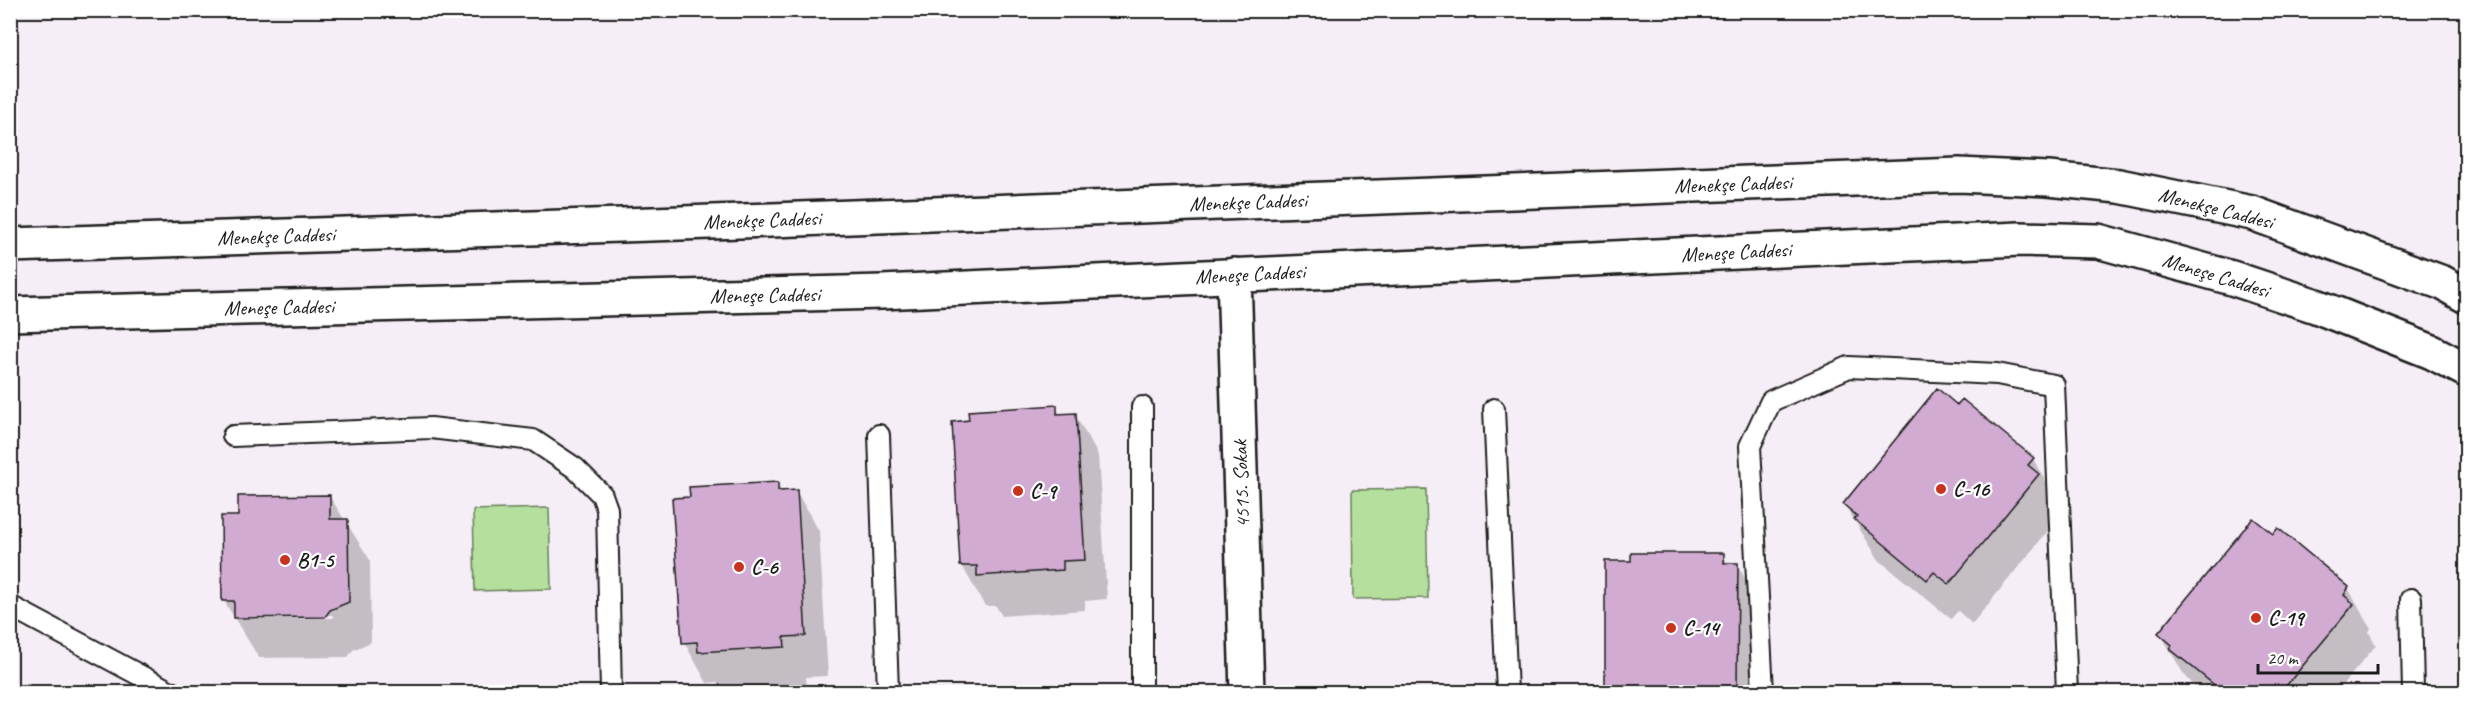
<svg xmlns="http://www.w3.org/2000/svg" width="2477" height="703" font-family="Caveat,sans-serif">
  <style>
    .green { fill: #b5df9c; stroke: #687e5c; stroke-width: 1.5 }
    .shadow { fill: #0003; fill-rule: evenodd }
    .building { fill: #d2abd3; stroke: #1c1c1c; stroke-width: 1.5 }
    .lines { fill: none; stroke-linecap: round; stroke-linejoin: round }
    .service-casing { stroke: #1c1c1c; stroke-width: 24 }
    .minor-casing { stroke: #1c1c1c; stroke-width: 38 }
    .tertiary-casing { stroke: #1c1c1c; stroke-width: 38 }
    .service { stroke: #fff; stroke-width: 20 }
    .minor { stroke: #fff; stroke-width: 33 }
    .tertiary { stroke: #fff; stroke-width: 33 }
    .poi-dot { fill: #c8321e; stroke: #fff; stroke-width: 2 }
    .labels { text-anchor: middle; dominant-baseline: central; stroke-width: 4.5; stroke-linejoin: round; paint-order: stroke }
    .street-label { font-size: 21px; fill: #1c1c1c; stroke: #fff }
    .poi-label { font-size: 21px; font-weight: bold; fill: #1c1c1c; stroke: #fff; text-anchor: start }
  </style>
  <rect width="100%" height="100%" fill="#f6eef6"/>
  <filter id="ink" filterUnits="userSpaceOnUse"><feTurbulence type="fractalNoise" baseFrequency=".0167" numOctaves="2"/><feDisplacementMap in="SourceGraphic" scale="12" xChannelSelector="R" yChannelSelector="G"/><feConvolveMatrix kernelMatrix="1 2 1 2 8 2 1 2 1" color-interpolation-filters="sRGB"/></filter>
  <g filter="url(#ink)">
    <path class="green" d="M 1426,489 L 1428,598 L 1353,599 L 1352,490 Z
      M 549,508 L 551,589 L 475,591 L 473,510 Z"/>
    <path class="shadow" d="M 1056,407 L 1061,416 L 1075,415 L 1098,455 L 1107,599 L 1085,601 L 1085,610 L 1002,616 L 996,606 L 985,606 L 962,566 L 953,423 Z
      M 1957,407 L 2033,459 L 2056,499 L 2061,515 L 1972,624 L 1958,611 L 1951,619 L 1879,560 L 1844,504 Z
      M 777,483 L 782,492 L 796,491 L 819,531 L 828,676 L 806,677 L 807,687 L 723,692 L 717,682 L 707,683 L 684,642 L 691,498 Z
      M 330,497 L 370,560 L 371,642 L 353,650 L 348,657 L 259,658 L 224,601 L 223,517 L 239,517 ZM 333,615 L 333,618 L 244,619 L 244,616 Z
      M 1723,555 L 1728,564 L 1737,564 L 1760,605 L 1760,692 L 1606,692 L 1606,562 Z
      M 2348,588 L 2371,628 L 2369,632 L 2376,645 L 2337,692 L 2199,692 L 2183,673 L 2160,633 Z
      M 520,688 L 523,692 L 437,692 Z"/>
    <path class="building" d="M 1937,388 L 1957,405 L 1962,399 L 2034,458 L 2028,465 L 2039,474 L 1949,584 L 1934,572 L 1927,580 L 1854,519 L 1857,516 L 1843,504 Z
      M 1057,405 L 1057,414 L 1076,413 L 1085,560 L 1063,561 L 1063,570 L 977,576 L 977,566 L 960,566 L 952,422 L 969,420 L 968,411 Z
      M 778,482 L 778,491 L 797,490 L 806,636 L 784,637 L 785,647 L 698,652 L 697,642 L 682,643 L 672,498 L 690,497 L 689,487 Z
      M 330,495 L 330,519 L 348,519 L 349,602 L 330,610 L 325,617 L 234,618 L 234,601 L 222,601 L 221,516 L 238,516 L 238,496 Z
      M 2253,518 L 2273,534 L 2278,528 L 2349,587 L 2344,595 L 2354,604 L 2281,692 L 2223,692 L 2170,649 L 2172,645 L 2158,633 Z
      M 1631,553 L 1724,553 L 1724,563 L 1738,563 L 1737,692 L 1605,692 L 1605,561 L 1631,561 Z
      M 521,686 L 521,692 L 436,692 L 436,690 Z"/>
    <g class="lines">
      <g class="service-casing">
        <path id="service" d="M 1142,407 L 1142,692
          M 1494,409 L 1507,692
          M 879,435 L 888,692
          M 233,436 L 431,428 L 533,440 L 575,468 L 602,495 L 607,509 L 611,692
          M 2411,599 L 2413,692
          M 10,606 L 171,692
          M 1763,692 L 1750,446 L 1771,401 L 1849,367 L 1997,374 L 2054,385 L 2067,692"/>
      </g>
      <g class="minor-casing">
        <path id="minor" d="M 1234,275 L 1247,692"/>
      </g>
      <g class="tertiary-casing">
        <path id="tertiary" d="M 10,245 L 772,220 L 1959,175 L 2048,179 L 2119,186 L 2252,213 L 2443,283 L 2466,296
          M 10,314 L 882,292 L 2020,239 L 2098,241 L 2232,278 L 2316,306 L 2432,352 L 2466,370"/>
      </g>
      <use href="#service" class="service"/>
      <use href="#minor" class="minor"/>
      <use href="#tertiary" class="tertiary"/>
    </g>
  </g>
  <g class="poi-dot">
    <circle cx="1941" cy="489" r="6"/>
    <circle cx="1018" cy="491" r="6"/>
    <circle cx="285" cy="560" r="6"/>
    <circle cx="739" cy="567" r="6"/>
    <circle cx="2256" cy="618" r="6"/>
    <circle cx="1671" cy="628" r="6"/>
  </g>
  <g class="labels">
    <g class="street-label">
      <text transform="translate(1733 184) rotate(-2)">Menekşe Caddesi</text>
      <text transform="translate(1248 202) rotate(-2)">Menekşe Caddesi</text>
      <text transform="translate(2216 208) rotate(14)">Menekşe Caddesi</text>
      <text transform="translate(762 220) rotate(-2)">Menekşe Caddesi</text>
      <text transform="translate(276 236) rotate(-2)">Menekşe Caddesi</text>
      <text transform="translate(1736 252) rotate(-3)">Meneşe Caddesi</text>
      <text transform="translate(1250 274) rotate(-3)">Meneşe Caddesi</text>
      <text transform="translate(2216 275) rotate(17)">Meneşe Caddesi</text>
      <text transform="translate(765 295) rotate(-1)">Meneşe Caddesi</text>
      <text transform="translate(279 307) rotate(-1)">Meneşe Caddesi</text>
      <text transform="translate(1241 484) rotate(-92)">4515. Sokak</text>
    </g>
    <g class="poi-label">
      <text x="1953" y="489">C-16</text>
      <text x="1030" y="491">C-9</text>
      <text x="297" y="560">B1-5</text>
      <text x="751" y="567">C-6</text>
      <text x="2268" y="618">C-19</text>
      <text x="1683" y="628">C-14</text>
    </g>
  </g>
  <rect width="2477" height="703" fill="none" stroke="#fff" stroke-width="36"/>
  <rect x="18" y="18" width="2441" height="667" fill="none" stroke="#1c1c1c" stroke-width="2" filter="url(#ink)"/>
  <path d="M2258 664v9h120v-9" fill="none" stroke="#1c1c1c" stroke-width="3"/>
  <text x="2267" y="664" font-size="18" fill="#1c1c1c" stroke="#ffffff" stroke-width="4.5" paint-order="stroke">20 m</text>
</svg>
